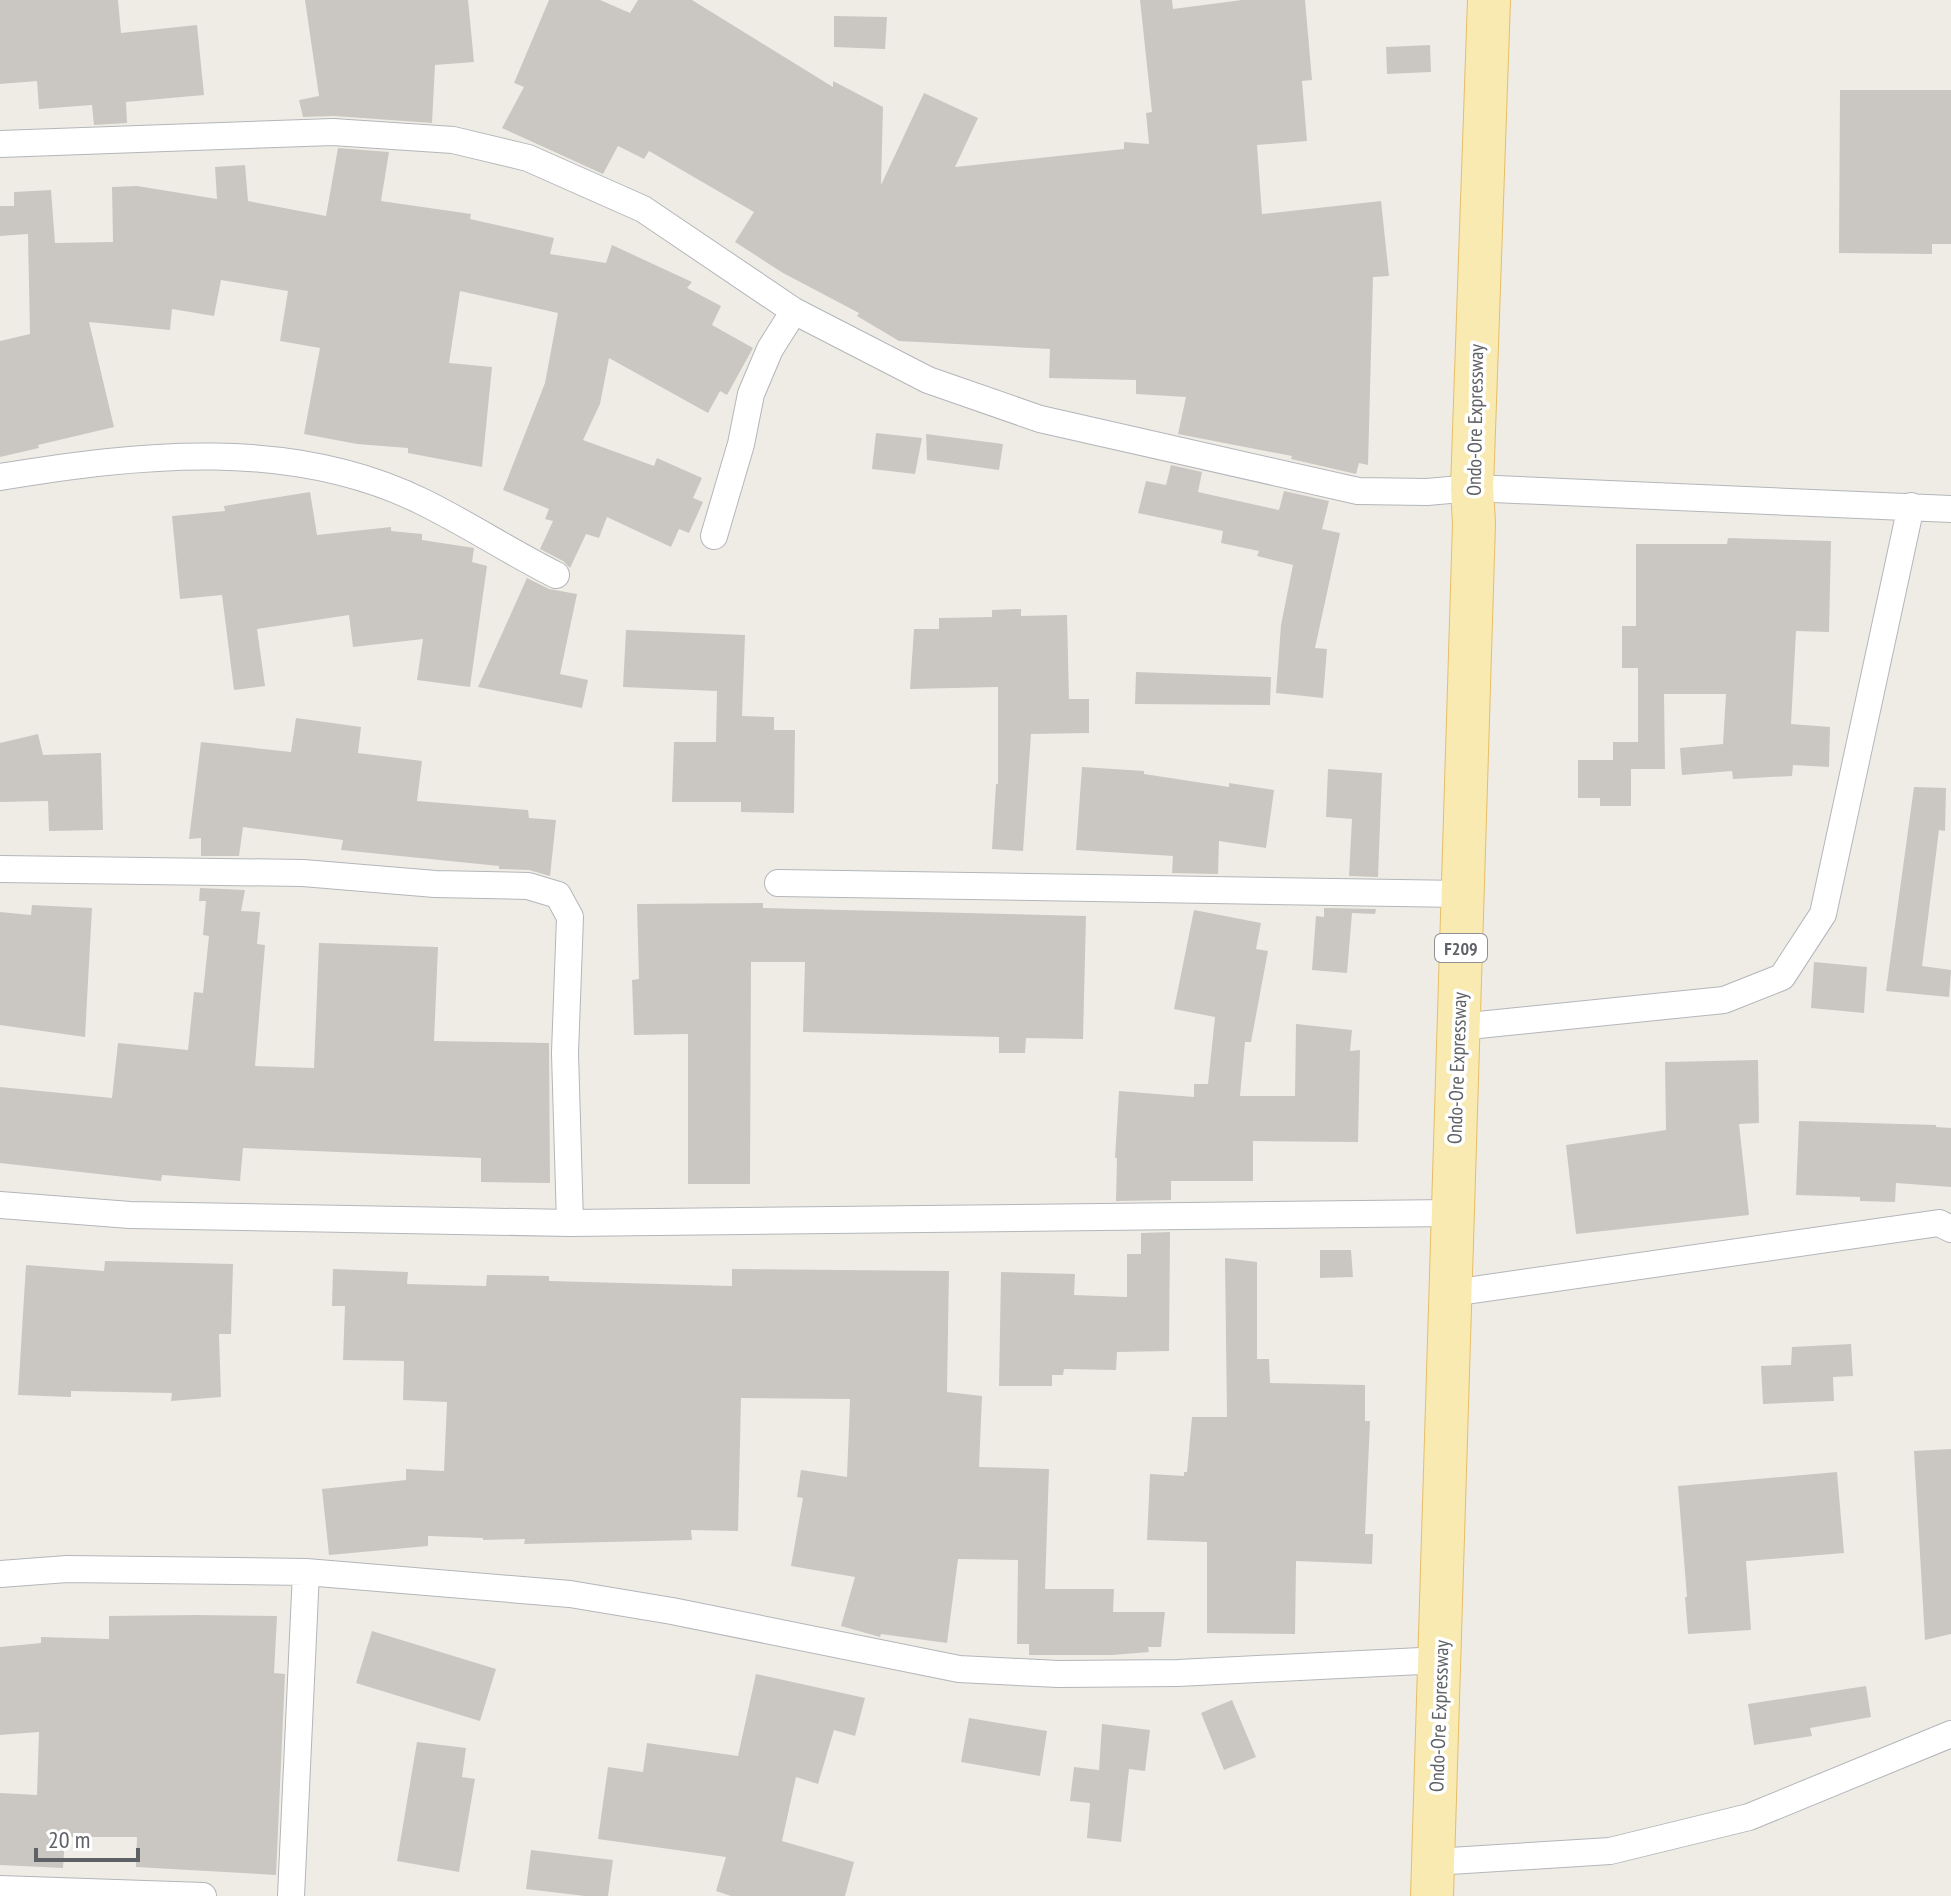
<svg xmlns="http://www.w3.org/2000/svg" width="1951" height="1896" font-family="'PT Sans Narrow',sans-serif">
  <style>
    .building { fill: #cac7c2 }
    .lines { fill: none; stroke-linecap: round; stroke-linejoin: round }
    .street-casing { stroke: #b3b6ba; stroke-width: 28 }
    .primary-casing { stroke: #e6be68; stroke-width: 44 }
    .street { stroke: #fff; stroke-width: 26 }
    .primary { stroke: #f9eab1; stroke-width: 42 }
    .labels { text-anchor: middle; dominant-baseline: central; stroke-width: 7; stroke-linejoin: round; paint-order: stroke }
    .shield { fill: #fff; stroke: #8e9093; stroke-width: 2 }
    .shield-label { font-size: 18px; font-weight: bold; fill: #5e6165 }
    .street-label { font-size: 20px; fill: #5e6165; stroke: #fff }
  </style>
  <rect width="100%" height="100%" fill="#efece6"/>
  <path class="building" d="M 0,0 L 118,0 L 121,33 L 197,25 L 204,95 L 126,102 L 127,123 L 94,125 L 92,105 L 39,109 L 37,81 L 0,84 Z
    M 305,0 L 468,0 L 474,62 L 435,65 L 432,123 L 334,116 L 303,117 L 299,100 L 319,96 Z
    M 549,0 L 600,0 L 630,13 L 638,0 L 692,0 L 833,87 L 833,81 L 883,107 L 881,185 L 924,93 L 978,118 L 955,167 L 1124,149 L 1124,142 L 1149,144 L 1146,113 L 1152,112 L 1140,0 L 1172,0 L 1173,9 L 1242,0 L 1305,0 L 1312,80 L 1302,81 L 1307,141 L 1257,145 L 1262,214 L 1381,201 L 1389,276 L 1373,277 L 1368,465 L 1359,463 L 1356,474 L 1291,459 L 1292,456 L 1178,434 L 1186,397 L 1136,394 L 1136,380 L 1049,378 L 1050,349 L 899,341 L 857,316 L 859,313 L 783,273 L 735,242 L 754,212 L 649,151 L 644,159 L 618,146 L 603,174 L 502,128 L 524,87 L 514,83 Z
    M 834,16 L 887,17 L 885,49 L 834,47 Z
    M 1430,45 L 1431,72 L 1387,74 L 1386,47 Z
    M 1840,90 L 1951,90 L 1951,244 L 1932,244 L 1932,254 L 1839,253 Z
    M 338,148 L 389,152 L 381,201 L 471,214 L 470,219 L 554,238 L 550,254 L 606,263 L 612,245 L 692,282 L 687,288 L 721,306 L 712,325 L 753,348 L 727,395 L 720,391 L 708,413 L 609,358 L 600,404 L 583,440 L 654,466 L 657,458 L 702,478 L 693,498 L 703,502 L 689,533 L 679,529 L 671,547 L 607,517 L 599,538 L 586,534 L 570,568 L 563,561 L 540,549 L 553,521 L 545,519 L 549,509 L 503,490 L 545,383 L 558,313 L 460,291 L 449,363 L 492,367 L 482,467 L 408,453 L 408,448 L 357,444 L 304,434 L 320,348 L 280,341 L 288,291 L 221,280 L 214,316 L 172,309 L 170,330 L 89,322 L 114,427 L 38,445 L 39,448 L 0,457 L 0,341 L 30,334 L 28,234 L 0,236 L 0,206 L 14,206 L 14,192 L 51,190 L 55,243 L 113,242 L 112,187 L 137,186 L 217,199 L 215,167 L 245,165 L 248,201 L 326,216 Z
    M 876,433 L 922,438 L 915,474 L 872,469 Z
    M 926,434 L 1003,444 L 999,470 L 927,460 Z
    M 1171,465 L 1202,472 L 1198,492 L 1279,510 L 1284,491 L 1329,501 L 1322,529 L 1340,533 L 1315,648 L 1327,649 L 1323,698 L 1276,693 L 1281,625 L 1293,565 L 1257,556 L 1259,551 L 1221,543 L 1223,531 L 1138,513 L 1146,481 L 1166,485 Z
    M 310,492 L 317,535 L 391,527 L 391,531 L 422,534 L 422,540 L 474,548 L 472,562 L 487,566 L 470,687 L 417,680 L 423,639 L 353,647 L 349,615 L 257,629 L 265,686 L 234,690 L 222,595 L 180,599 L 172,516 L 225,511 L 224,506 Z
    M 1728,538 L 1831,541 L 1829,632 L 1796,631 L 1791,724 L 1830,727 L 1829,767 L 1793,765 L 1792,776 L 1733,779 L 1732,771 L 1682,775 L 1680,748 L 1723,744 L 1726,694 L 1664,694 L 1665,769 L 1631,769 L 1631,806 L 1600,806 L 1600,798 L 1578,798 L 1578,760 L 1613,760 L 1613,742 L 1638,742 L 1638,668 L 1622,668 L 1622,626 L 1636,626 L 1636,544 L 1727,544 Z
    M 527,578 L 549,589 L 577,594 L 560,674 L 588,680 L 582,708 L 478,687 Z
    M 1021,609 L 1021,616 L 1067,615 L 1069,699 L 1089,699 L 1089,733 L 1031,734 L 1023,851 L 992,849 L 996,784 L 998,784 L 998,687 L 910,689 L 914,629 L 939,629 L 939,618 L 992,617 L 992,610 Z
    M 626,630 L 745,635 L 742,716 L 774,717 L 774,730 L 795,730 L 794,813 L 741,812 L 741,802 L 672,802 L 674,742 L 716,742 L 717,691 L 623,687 Z
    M 1136,672 L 1271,677 L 1270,705 L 1135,704 Z
    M 296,718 L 361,727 L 358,753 L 422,761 L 417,801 L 528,810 L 529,818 L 556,820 L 550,876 L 529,870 L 499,869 L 499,866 L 341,850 L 343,840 L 243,827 L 239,856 L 201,856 L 201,838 L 189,839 L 201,742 L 291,752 Z
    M 38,734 L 43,755 L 101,753 L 103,830 L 49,831 L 48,801 L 0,802 L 0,743 Z
    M 1082,767 L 1144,771 L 1144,774 L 1229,787 L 1229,783 L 1274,790 L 1266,848 L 1219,841 L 1218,874 L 1172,873 L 1173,856 L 1076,850 Z
    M 1328,769 L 1382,773 L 1378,877 L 1349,876 L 1352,819 L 1326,817 Z
    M 1914,787 L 1946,788 L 1945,831 L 1939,830 L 1922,966 L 1951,970 L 1949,997 L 1886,991 Z
    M 200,888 L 245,890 L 241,911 L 260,912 L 257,944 L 265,945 L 255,1066 L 314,1068 L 319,943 L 438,947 L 434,1041 L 549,1043 L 550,1183 L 481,1182 L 481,1158 L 243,1148 L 240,1181 L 162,1175 L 161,1181 L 0,1163 L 0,1087 L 112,1098 L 118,1043 L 188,1050 L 194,992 L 203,993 L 209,936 L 203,935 L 206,901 L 199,901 Z
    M 763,903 L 763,908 L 1086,916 L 1083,1039 L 1026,1038 L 1025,1053 L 999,1053 L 999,1037 L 803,1032 L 805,962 L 751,962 L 750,1184 L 688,1184 L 688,1034 L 634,1035 L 632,980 L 639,979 L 637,904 Z
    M 32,905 L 92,908 L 85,1037 L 0,1025 L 0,912 L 31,915 Z
    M 1324,908 L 1376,909 L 1375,914 L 1352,913 L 1347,973 L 1312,970 L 1316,916 L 1324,917 Z
    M 1194,910 L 1261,923 L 1256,949 L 1268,951 L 1251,1042 L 1245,1042 L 1240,1096 L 1295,1096 L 1296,1024 L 1352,1030 L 1350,1051 L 1360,1050 L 1358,1142 L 1253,1141 L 1253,1181 L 1171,1181 L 1171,1200 L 1116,1201 L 1117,1158 L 1115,1158 L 1119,1091 L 1194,1097 L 1194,1084 L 1208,1084 L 1215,1017 L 1174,1009 Z
    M 1814,962 L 1867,967 L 1864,1013 L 1811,1008 Z
    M 1758,1060 L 1759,1123 L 1739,1124 L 1749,1215 L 1576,1234 L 1566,1145 L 1666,1130 L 1665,1062 Z
    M 1799,1121 L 1936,1125 L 1936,1127 L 1951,1128 L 1951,1187 L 1896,1183 L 1895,1202 L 1860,1201 L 1860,1197 L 1796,1195 Z
    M 1170,1232 L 1169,1351 L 1117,1352 L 1116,1370 L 1064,1369 L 1063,1375 L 1052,1375 L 1052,1386 L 999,1386 L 1001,1272 L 1075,1274 L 1074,1295 L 1127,1297 L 1127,1254 L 1141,1254 L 1141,1233 Z
    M 1320,1250 L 1351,1250 L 1353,1277 L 1320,1278 Z
    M 1225,1258 L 1257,1262 L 1257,1359 L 1269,1359 L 1270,1383 L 1365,1385 L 1365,1421 L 1370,1421 L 1365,1534 L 1373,1534 L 1372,1564 L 1296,1561 L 1295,1634 L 1207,1633 L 1207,1542 L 1147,1540 L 1150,1474 L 1184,1476 L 1184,1472 L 1187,1472 L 1192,1417 L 1227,1417 Z
    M 105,1261 L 233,1264 L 231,1334 L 219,1334 L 221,1397 L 171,1401 L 172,1393 L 71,1391 L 71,1397 L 18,1395 L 26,1265 L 104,1271 Z
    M 333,1269 L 408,1272 L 407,1284 L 486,1286 L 487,1275 L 549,1276 L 549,1281 L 732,1286 L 732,1269 L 949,1271 L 947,1392 L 982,1396 L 979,1467 L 1049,1469 L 1045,1589 L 1114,1589 L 1113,1612 L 1165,1612 L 1161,1647 L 1148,1647 L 1149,1652 L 1113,1655 L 1029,1655 L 1029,1644 L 1017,1644 L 1018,1560 L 958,1559 L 947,1643 L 881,1634 L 880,1637 L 841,1626 L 855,1577 L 791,1566 L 803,1498 L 797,1497 L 801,1470 L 847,1477 L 850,1399 L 741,1398 L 738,1531 L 691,1530 L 692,1540 L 524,1544 L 525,1539 L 483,1540 L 483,1538 L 428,1536 L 428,1546 L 329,1555 L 322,1489 L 406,1480 L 406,1469 L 444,1471 L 447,1402 L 403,1400 L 404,1361 L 343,1360 L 345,1306 L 332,1306 Z
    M 1851,1344 L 1853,1376 L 1833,1377 L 1834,1401 L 1763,1404 L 1761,1366 L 1791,1365 L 1792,1347 Z
    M 1951,1449 L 1951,1634 L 1925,1640 L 1914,1451 Z
    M 1837,1472 L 1844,1553 L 1746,1561 L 1751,1630 L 1688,1634 L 1685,1597 L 1687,1597 L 1678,1486 Z
    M 196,1615 L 277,1616 L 274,1673 L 285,1674 L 276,1875 L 136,1867 L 137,1837 L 65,1837 L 63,1868 L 0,1865 L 0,1793 L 37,1795 L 39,1732 L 0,1735 L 0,1647 L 41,1643 L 41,1637 L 109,1639 L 109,1616 Z
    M 372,1631 L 496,1669 L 480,1721 L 356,1683 Z
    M 756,1674 L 865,1698 L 855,1736 L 834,1730 L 818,1784 L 796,1777 L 782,1841 L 854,1862 L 845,1896 L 731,1896 L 716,1891 L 726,1857 L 598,1839 L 608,1767 L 643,1772 L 647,1743 L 738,1756 Z
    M 1866,1686 L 1871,1717 L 1810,1728 L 1812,1736 L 1754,1745 L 1748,1704 Z
    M 1232,1700 L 1256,1757 L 1224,1770 L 1201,1713 Z
    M 969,1718 L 1047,1731 L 1040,1776 L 961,1762 Z
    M 1102,1724 L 1150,1730 L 1145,1771 L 1129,1769 L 1121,1842 L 1087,1838 L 1090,1803 L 1070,1801 L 1074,1767 L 1099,1770 Z
    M 417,1742 L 466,1748 L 462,1777 L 475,1779 L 459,1872 L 397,1861 Z
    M 531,1850 L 613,1860 L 608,1896 L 585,1896 L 526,1889 Z"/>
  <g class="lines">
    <g class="street-casing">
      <path id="street" d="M 0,144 L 333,132 L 453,140 L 528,158 L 643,209 L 794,311 L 928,380 L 1040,419 L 1358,491 L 1427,492 L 1472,488 L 1951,509
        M 0,477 C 139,454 292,437 423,502 C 468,524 510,552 556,575
        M 714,536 L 741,444 L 751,394 L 770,349 L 794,311
        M 0,869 L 303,873 L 435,884 L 528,886 L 558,895 L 570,917 L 565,1053 L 570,1223
        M 778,883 L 1462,894
        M 1459,1027 L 1724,1000 L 1782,977 L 1823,914 L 1911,506
        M 0,1205 L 130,1215 L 570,1223 L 1452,1213
        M 1452,1293 L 1939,1223 L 1951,1229
        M 0,1574 L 67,1569 L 306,1572 L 570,1594 L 672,1611 L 959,1669 L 1058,1674 L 1178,1673 L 1441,1660
        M 1434,1862 L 1610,1851 L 1749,1817 L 1951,1734
        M 0,1889 L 203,1896
        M 291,1896 L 306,1572"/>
    </g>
    <g class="primary-casing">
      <path id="primary" d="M 1432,1896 L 1474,523 L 1472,488 L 1489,0"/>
    </g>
    <use href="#street" class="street"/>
    <use href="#primary" class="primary"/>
  </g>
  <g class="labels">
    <rect class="shield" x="1435" y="934" width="52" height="28" rx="6"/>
    <g class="shield-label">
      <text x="1461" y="948">F209</text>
    </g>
    <g class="street-label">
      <text transform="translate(1475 420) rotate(-89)">Ondo-Ore Expressway</text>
      <text transform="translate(1457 1068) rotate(-88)">Ondo-Ore Expressway</text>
      <text transform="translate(1439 1716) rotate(-88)">Ondo-Ore Expressway</text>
    </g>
  </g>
  <path d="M36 1848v12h102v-12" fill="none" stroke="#5e6165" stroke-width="4"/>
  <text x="48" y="1848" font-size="24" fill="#5e6165" stroke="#ffffff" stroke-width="6" paint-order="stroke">20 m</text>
</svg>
